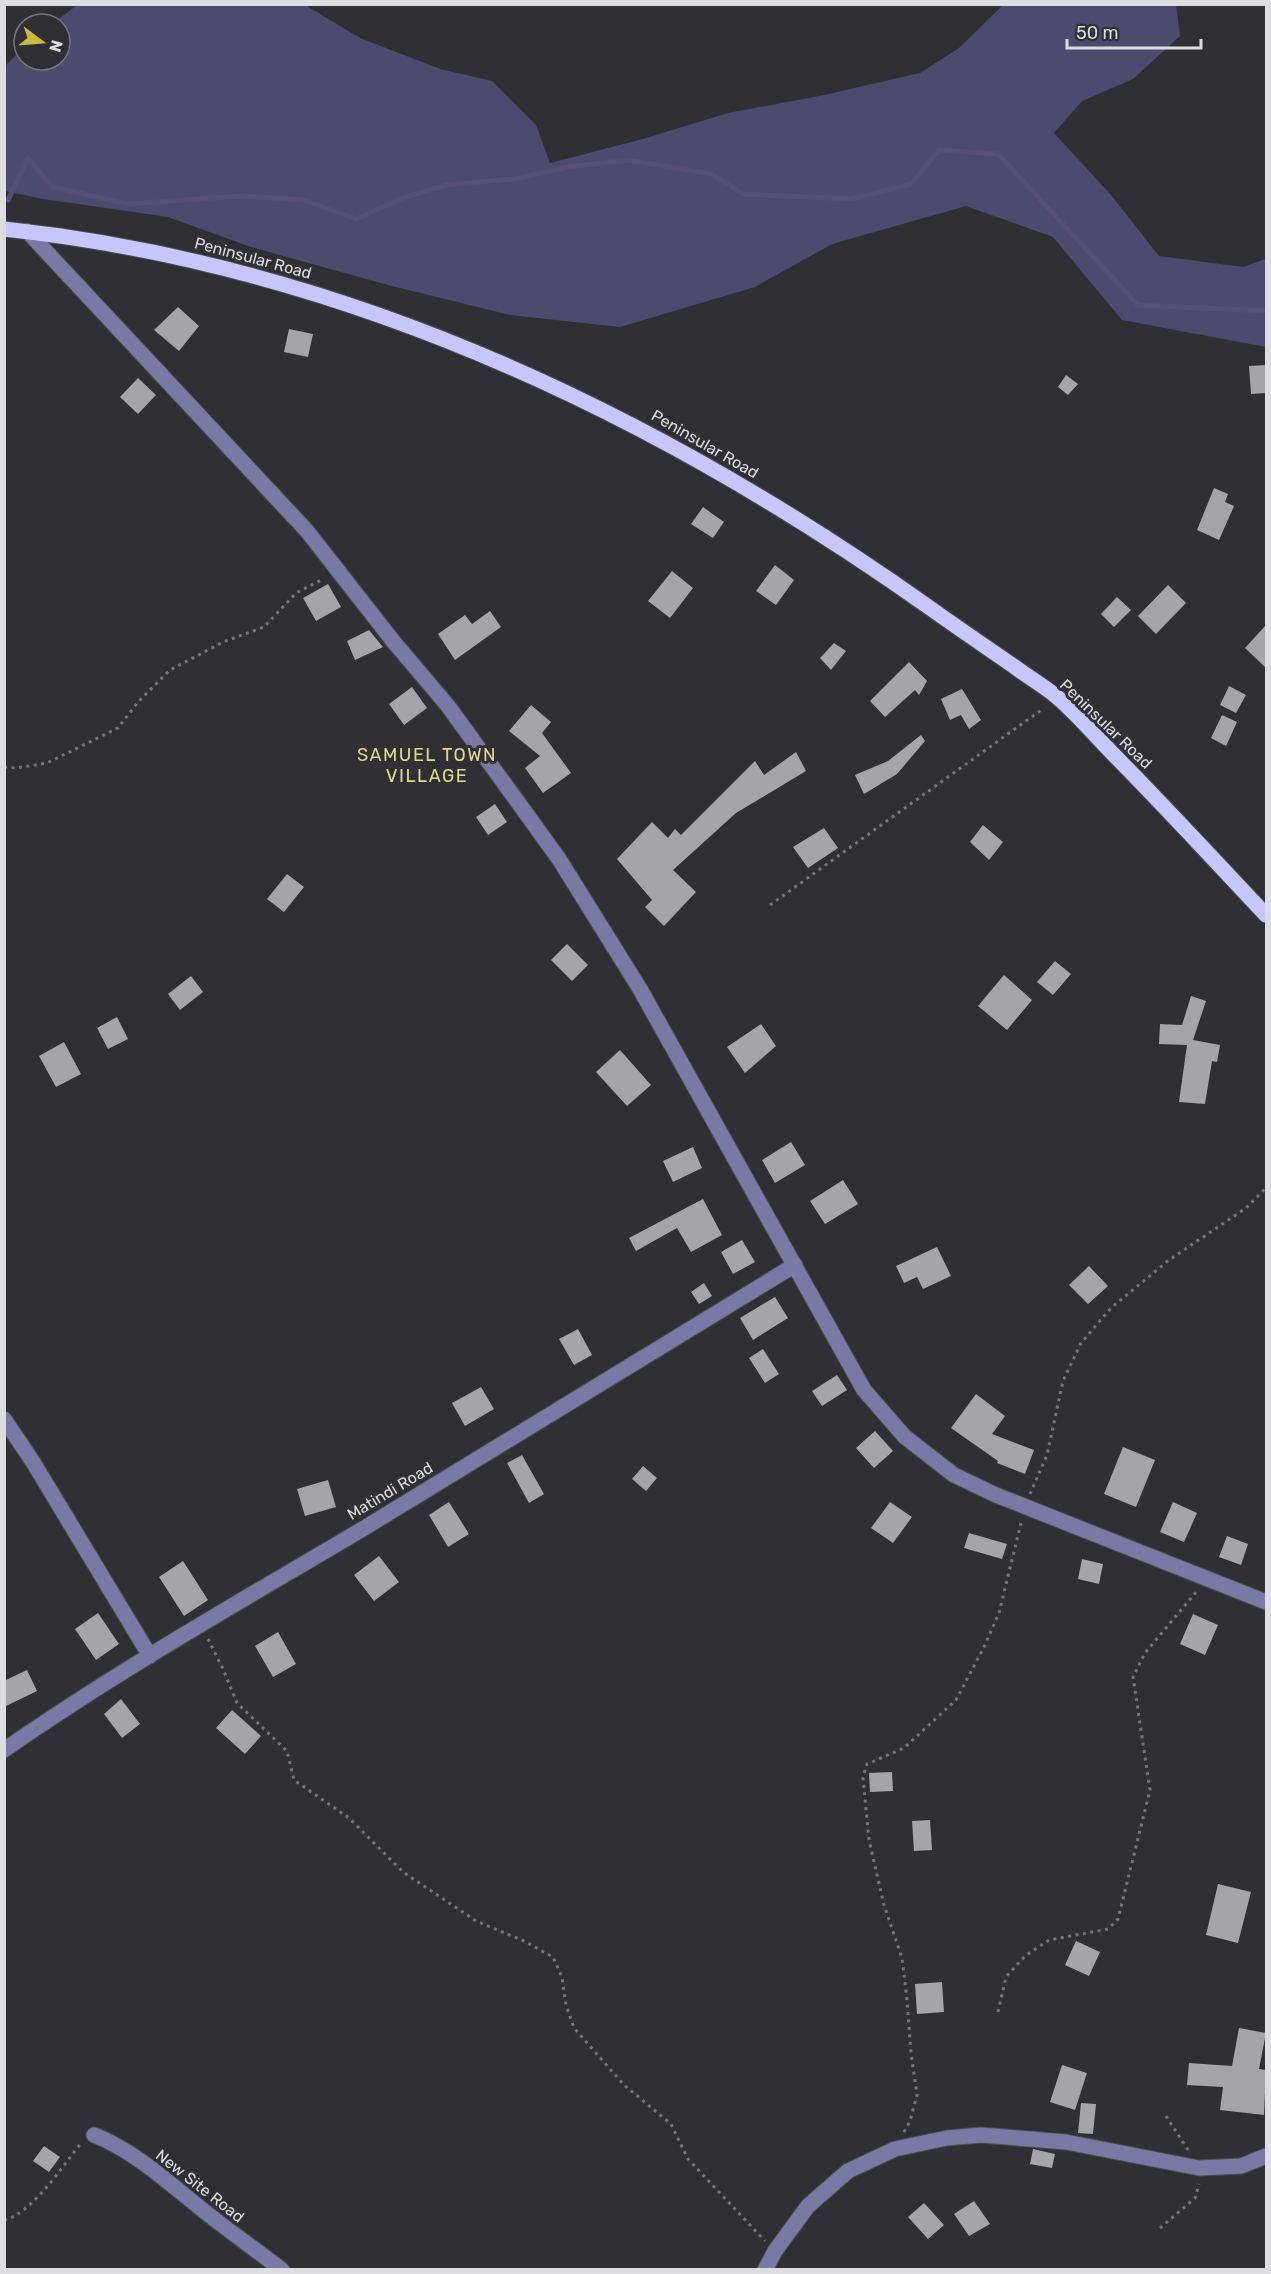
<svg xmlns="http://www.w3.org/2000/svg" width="1271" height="2274" font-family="Rubik,sans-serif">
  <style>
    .green { fill: #4c4a6f }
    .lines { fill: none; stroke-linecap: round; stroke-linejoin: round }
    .stream { stroke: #564f74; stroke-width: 5 }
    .building { fill: #a4a4a9 }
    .minor-casing { stroke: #4c4c50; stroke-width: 17 }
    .major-casing { stroke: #4c4c50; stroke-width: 17 }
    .path { stroke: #767679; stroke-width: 3; stroke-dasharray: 3 4.5; stroke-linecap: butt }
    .minor { stroke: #7a79a6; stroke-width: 15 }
    .major { stroke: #c7c6fe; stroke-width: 15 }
    .labels { text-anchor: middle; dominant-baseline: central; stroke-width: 6; stroke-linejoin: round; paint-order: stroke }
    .street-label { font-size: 16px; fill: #dddde0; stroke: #303034 }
    .neighbourhood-label { font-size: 18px; letter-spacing: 1.5px; fill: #deda8c; stroke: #303034 }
  </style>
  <rect width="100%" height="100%" fill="#303034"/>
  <path class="green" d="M 77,5 L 305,5 L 360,38 L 440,69 L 492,81 L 536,125 L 550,163 L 643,139 L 728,113 L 824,95 L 920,73 L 959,48 L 1003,5 L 1176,5 L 1180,36 L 1133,79 L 1082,101 L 1054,133 L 1111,195 L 1159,256 L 1243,267 L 1266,259 L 1266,347 L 1122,320 L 1053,237 L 966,206 L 832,244 L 755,287 L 620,327 L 510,315 L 388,285 L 251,247 L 168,217 L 43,199 L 5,191 L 5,66 L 24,47 L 24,60 L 60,60 L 60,24 L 52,24 Z"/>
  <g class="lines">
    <path class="stream" d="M 8,200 L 28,158 L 52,187 L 129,204 L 240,196 L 304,200 L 356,219 L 405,197 L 447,185 L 514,179 L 568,167 L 628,160 L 711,174 L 743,194 L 851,199 L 911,184 L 939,150 L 998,154 L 1138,305 L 1266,311"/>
  </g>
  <path class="building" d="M 178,307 L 199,326 L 179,351 L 154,330 Z
    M 289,329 L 313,334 L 308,357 L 284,352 Z
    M 1266,365 L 1266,393 L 1251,394 L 1249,366 Z
    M 1066,375 L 1078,384 L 1068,395 L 1058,387 Z
    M 138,378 L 156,395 L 138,414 L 120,397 Z
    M 1214,488 L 1228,494 L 1225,502 L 1234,506 L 1219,540 L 1197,530 Z
    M 703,507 L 724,522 L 713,538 L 691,524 Z
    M 775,565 L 794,580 L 776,605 L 756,591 Z
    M 672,571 L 693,588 L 670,618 L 648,601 Z
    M 328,584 L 341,607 L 316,621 L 303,598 Z
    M 1168,585 L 1186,603 L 1156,634 L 1138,616 Z
    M 1117,597 L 1131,610 L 1114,627 L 1101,614 Z
    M 490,611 L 501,627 L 455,660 L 438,634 L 465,615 L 472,624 Z
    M 1266,625 L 1266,668 L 1245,648 Z
    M 369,630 L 383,647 L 355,660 L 347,641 Z
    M 834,643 L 846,651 L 831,670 L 820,658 Z
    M 909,662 L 927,681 L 919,695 L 915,690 L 885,717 L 870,701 Z
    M 1229,686 L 1246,695 L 1236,713 L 1220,705 Z
    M 412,687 L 427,708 L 404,725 L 389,704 Z
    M 962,689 L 981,720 L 969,729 L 961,715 L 950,720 L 941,699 Z
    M 531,705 L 551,722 L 542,733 L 571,773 L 543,793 L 525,768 L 540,756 L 509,731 Z
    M 1222,715 L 1237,722 L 1226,746 L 1211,738 Z
    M 921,735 L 925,741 L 897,774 L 864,794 L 855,775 L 888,761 Z
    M 796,752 L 806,771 L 736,813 L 673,870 L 696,892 L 664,926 L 645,907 L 652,900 L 617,859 L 652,822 L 668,838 L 675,829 L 681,835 L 755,761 L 764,775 Z
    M 495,804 L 507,822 L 488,835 L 476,817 Z
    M 983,825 L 1003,842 L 989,860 L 970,842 Z
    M 824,828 L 838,848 L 808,868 L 793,847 Z
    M 287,874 L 304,887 L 284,912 L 267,899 Z
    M 567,944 L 588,965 L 572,981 L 551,960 Z
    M 1055,961 L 1071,974 L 1053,995 L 1037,982 Z
    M 1004,975 L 1032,1000 L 1007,1030 L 978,1006 Z
    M 191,976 L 203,992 L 180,1010 L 168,994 Z
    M 1191,996 L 1206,1001 L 1193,1040 L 1220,1045 L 1217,1062 L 1212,1061 L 1205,1104 L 1179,1102 L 1187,1045 L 1159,1044 L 1160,1024 L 1182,1025 Z
    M 117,1017 L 128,1039 L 108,1049 L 97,1028 Z
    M 761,1024 L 776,1046 L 745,1073 L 727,1047 Z
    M 64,1042 L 81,1074 L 56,1087 L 39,1056 Z
    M 620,1050 L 651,1085 L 627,1106 L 596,1072 Z
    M 791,1142 L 805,1165 L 775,1183 L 762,1160 Z
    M 693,1147 L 702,1168 L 673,1182 L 663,1161 Z
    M 843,1180 L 858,1204 L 825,1224 L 810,1201 Z
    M 703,1199 L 722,1235 L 691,1252 L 677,1228 L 636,1251 L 629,1238 Z
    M 742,1240 L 755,1262 L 733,1274 L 721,1252 Z
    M 937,1247 L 951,1276 L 923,1289 L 917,1277 L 904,1283 L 896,1266 Z
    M 1089,1266 L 1108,1286 L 1088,1304 L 1069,1285 Z
    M 704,1283 L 712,1296 L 699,1304 L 691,1292 Z
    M 775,1297 L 788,1318 L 753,1340 L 740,1318 Z
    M 578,1329 L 592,1355 L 574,1365 L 559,1339 Z
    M 763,1349 L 779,1374 L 765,1383 L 749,1358 Z
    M 837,1375 L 847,1390 L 822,1406 L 812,1391 Z
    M 481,1387 L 494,1409 L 465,1426 L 452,1403 Z
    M 976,1394 L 1005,1416 L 992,1434 L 1034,1450 L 1025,1474 L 997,1463 L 998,1461 L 951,1428 Z
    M 875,1431 L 893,1451 L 874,1468 L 856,1448 Z
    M 1123,1447 L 1155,1460 L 1136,1507 L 1104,1494 Z
    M 522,1455 L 544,1494 L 529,1503 L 507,1463 Z
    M 643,1466 L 657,1478 L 646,1491 L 632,1479 Z
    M 328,1480 L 336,1507 L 305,1516 L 297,1489 Z
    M 449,1502 L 469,1534 L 448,1547 L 429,1515 Z
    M 890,1502 L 912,1517 L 893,1543 L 871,1528 Z
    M 1173,1502 L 1197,1513 L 1184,1542 L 1160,1532 Z
    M 969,1533 L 1007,1544 L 1002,1559 L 964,1548 Z
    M 1227,1536 L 1248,1544 L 1241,1565 L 1219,1557 Z
    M 379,1556 L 399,1582 L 374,1601 L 354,1575 Z
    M 1082,1559 L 1103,1564 L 1099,1584 L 1078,1579 Z
    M 183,1561 L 208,1600 L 184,1616 L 159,1577 Z
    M 98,1613 L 119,1644 L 96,1660 L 75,1629 Z
    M 1193,1614 L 1218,1625 L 1205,1655 L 1180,1644 Z
    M 278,1632 L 296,1664 L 273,1677 L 255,1646 Z
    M 27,1670 L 37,1691 L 4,1707 L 4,1681 Z
    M 121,1699 L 140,1724 L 122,1738 L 104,1714 Z
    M 232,1710 L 261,1736 L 245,1754 L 216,1728 Z
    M 892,1772 L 893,1791 L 870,1792 L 869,1773 Z
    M 930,1820 L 932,1850 L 914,1851 L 912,1821 Z
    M 1218,1884 L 1251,1892 L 1238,1943 L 1206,1935 Z
    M 1076,1941 L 1100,1952 L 1089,1976 L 1065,1965 Z
    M 942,1982 L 944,2012 L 917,2014 L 915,1984 Z
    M 1239,2028 L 1266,2033 L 1259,2069 L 1266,2070 L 1264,2115 L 1220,2110 L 1223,2087 L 1187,2085 L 1189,2063 L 1232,2066 Z
    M 1062,2065 L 1087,2073 L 1075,2110 L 1050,2102 Z
    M 1081,2103 L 1096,2104 L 1093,2134 L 1078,2133 Z
    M 44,2146 L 60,2157 L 49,2172 L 33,2161 Z
    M 1033,2149 L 1055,2154 L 1052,2168 L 1030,2164 Z
    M 974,2201 L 990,2224 L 969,2236 L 954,2214 Z
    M 924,2203 L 944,2225 L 928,2239 L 908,2217 Z"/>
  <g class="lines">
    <g class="minor-casing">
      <path id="minor" d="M 27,231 L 307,531 L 393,641 L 448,706 L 512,794 L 559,859 L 640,989 L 864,1390 L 905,1437 L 954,1475 L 996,1495 L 1266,1602
        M 4,1419 L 33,1462 L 150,1656
        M 4,1750 C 119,1670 241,1601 361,1530 C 506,1443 650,1354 795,1265
        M 94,2135 C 135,2151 170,2184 204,2211 C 229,2231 256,2250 282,2270
        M 765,2270 L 775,2251 L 808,2206 L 848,2171 L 895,2149 L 947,2138 L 981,2135 L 1066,2142 L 1199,2168 L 1241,2166 L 1266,2156"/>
    </g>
    <g class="major-casing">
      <path id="major" d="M 4,229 C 343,265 655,413 930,608 C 958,628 986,647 1015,667 C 1028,677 1044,686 1057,697 C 1079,716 1099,740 1119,760 C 1169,811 1218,864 1266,915"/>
    </g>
    <path class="path" d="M 4,767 L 16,768 L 47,763 L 118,728 L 138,702 L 170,670 L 223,642 L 264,627 L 296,593 L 323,579
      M 770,905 L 1044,708
      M 1030,1494 L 1047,1455 L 1063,1381 L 1081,1343 L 1111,1308 L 1169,1260 L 1246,1208 L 1266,1188
      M 208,1639 L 223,1669 L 237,1703 L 287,1751 L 294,1780 L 349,1818 L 403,1872 L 476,1921 L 524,1941 L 553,1957 L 562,1977 L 566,2005 L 574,2028 L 624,2085 L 671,2124 L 688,2159 L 765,2241
      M 998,2012 L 1006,1977 L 1025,1956 L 1049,1940 L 1108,1929 L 1118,1919 L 1150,1790 L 1133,1677 L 1145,1653 L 1197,1591
      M 1166,2116 L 1188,2150
      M 904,2132 L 910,2121 L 917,2095 L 911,2053 L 907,2000 L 902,1958 L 884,1905 L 869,1840 L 863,1778 L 867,1764 L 904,1748 L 956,1700 L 984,1647 L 999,1613 L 1021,1523
      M 4,2220 C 33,2213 63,2165 82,2142
      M 1160,2228 L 1195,2198 L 1199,2184"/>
    <use href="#minor" class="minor"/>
    <use href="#major" class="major"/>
  </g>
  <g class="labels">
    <g class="street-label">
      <text transform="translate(253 258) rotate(15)">Peninsular Road</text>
      <text transform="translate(705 444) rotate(30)">Peninsular Road</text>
      <text transform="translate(1106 724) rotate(44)">Peninsular Road</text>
      <text transform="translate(390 1491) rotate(-31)">Matindi Road</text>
      <text transform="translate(200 2186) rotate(38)">New Site Road</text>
    </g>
    <g class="neighbourhood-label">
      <text x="427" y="755">SAMUEL TOWN<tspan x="427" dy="21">VILLAGE</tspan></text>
    </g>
  </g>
  <rect width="1271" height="2274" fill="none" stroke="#dddde0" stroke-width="12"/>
  <g transform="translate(42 42) rotate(106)"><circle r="28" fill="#303034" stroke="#757579" stroke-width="1.5"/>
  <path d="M0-4.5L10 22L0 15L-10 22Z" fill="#c4bc3d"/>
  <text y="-9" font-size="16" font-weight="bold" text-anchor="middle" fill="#dddde0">N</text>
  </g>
  <path d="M1067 39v9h134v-9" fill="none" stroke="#dddde0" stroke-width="3"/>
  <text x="1076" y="39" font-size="18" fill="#dddde0" stroke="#303034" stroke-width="4.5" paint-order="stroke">50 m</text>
</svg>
